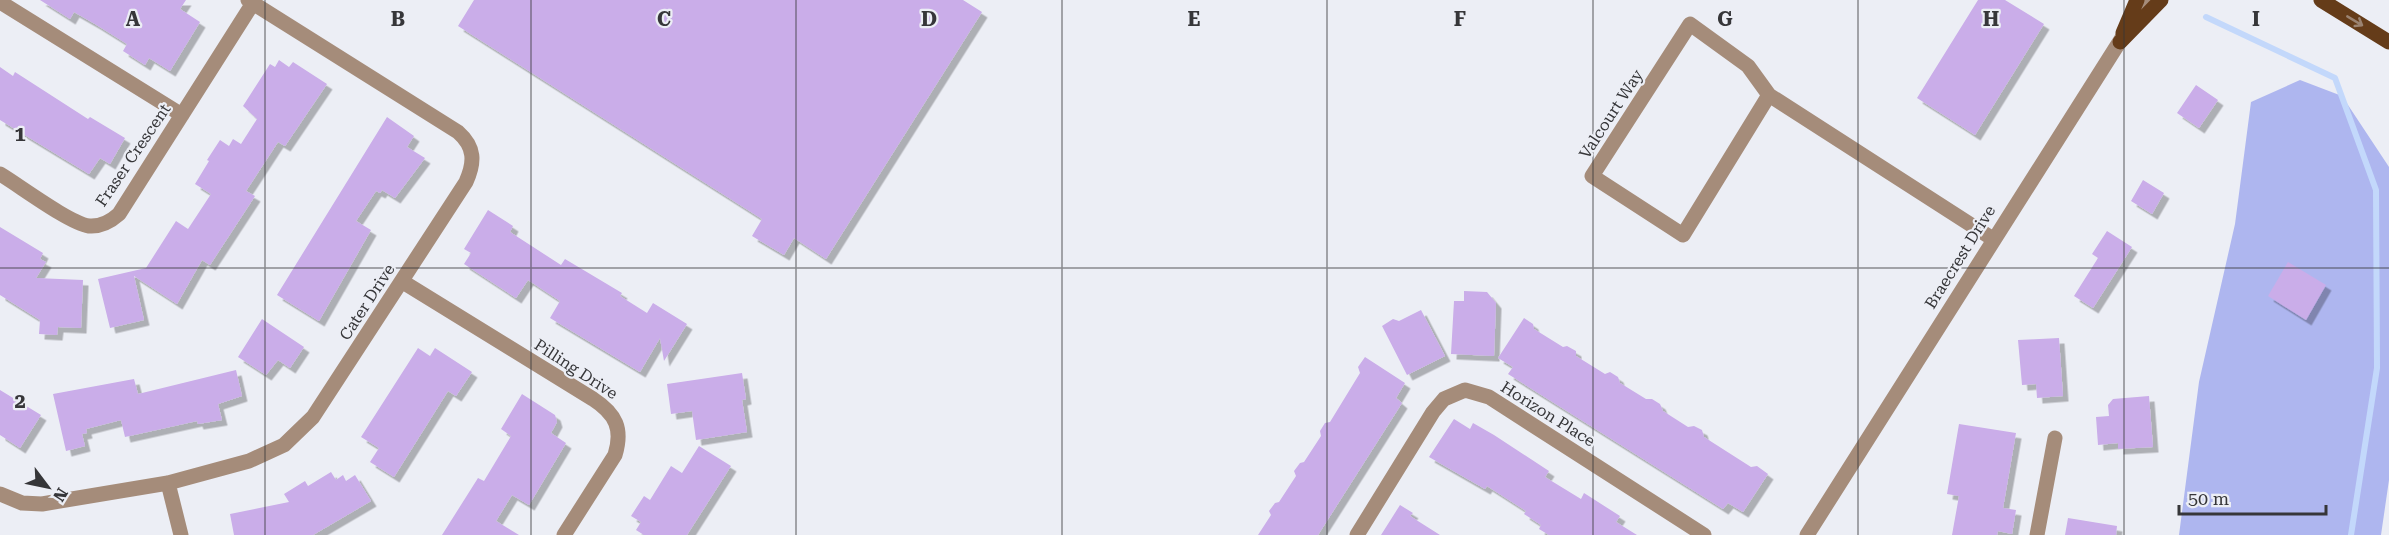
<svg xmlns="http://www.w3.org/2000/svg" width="2389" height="535" font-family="'Roboto Serif',serif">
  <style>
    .green { fill: #aeb6ef }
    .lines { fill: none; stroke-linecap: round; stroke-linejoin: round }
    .stream { stroke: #c3d8fb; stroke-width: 6 }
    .building { fill: #caade9; filter: url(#shadow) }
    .minor { stroke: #a58c7a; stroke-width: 15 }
    .major { stroke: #653c19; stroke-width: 15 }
    .oneway { stroke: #9b8371 }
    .grid { fill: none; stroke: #363639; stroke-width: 1.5; stroke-opacity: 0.55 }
    .labels { text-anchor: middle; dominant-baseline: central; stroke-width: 4.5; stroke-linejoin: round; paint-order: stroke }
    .street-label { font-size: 16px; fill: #363639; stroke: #eceef5 }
    .grid-label { font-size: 20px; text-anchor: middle; font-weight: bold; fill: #363639; stroke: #eceef5; stroke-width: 4.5; stroke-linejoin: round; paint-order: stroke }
  </style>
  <defs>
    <filter id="shadow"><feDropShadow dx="5.5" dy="5.5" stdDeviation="0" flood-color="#0004"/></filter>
  </defs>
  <rect width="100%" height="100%" fill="#eceef5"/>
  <path class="green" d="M 2300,80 L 2342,96 L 2389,167 L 2389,480 L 2381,535 L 2179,535 L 2199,382 L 2235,224 L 2251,102 Z"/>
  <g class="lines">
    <path class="stream" d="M 2206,17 L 2335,78 L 2376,190 L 2377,368 L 2351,535"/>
  </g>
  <path class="building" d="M 40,0 L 186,0 L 180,9 L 200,22 L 170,71 L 149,58 L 145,65 L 123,51 L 127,44 L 95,24 L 74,12 L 70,19 Z
    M 474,0 L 963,0 L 982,12 L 826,259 L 794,238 L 784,255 L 752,236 L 762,219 L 458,26 Z
    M 1978,0 L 2005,0 L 2044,24 L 1975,135 L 1917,98 Z
    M 279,60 L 289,67 L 293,62 L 327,84 L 285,146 L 278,142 L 246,191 L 255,196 L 210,265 L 202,260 L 177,304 L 134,276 L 144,320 L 110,328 L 98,279 L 146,268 L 176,221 L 188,229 L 211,194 L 195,184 L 209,161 L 207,160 L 220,140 L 229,146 L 233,139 L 241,144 L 257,119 L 243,106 L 270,64 L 275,67 Z
    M 0,67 L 13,76 L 15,72 L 88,119 L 90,117 L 125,138 L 110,164 L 100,158 L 89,174 L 0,120 Z
    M 2196,85 L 2218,100 L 2199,128 L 2177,113 Z
    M 387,117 L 414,136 L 407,147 L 425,158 L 395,198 L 382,190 L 380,193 L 376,191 L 356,221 L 371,230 L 319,321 L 277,295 Z
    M 2143,180 L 2164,193 L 2152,214 L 2131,201 Z
    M 488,210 L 513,226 L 510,232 L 561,265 L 565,259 L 622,293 L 620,296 L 647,313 L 653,303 L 687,324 L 664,361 L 660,338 L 640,372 L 550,318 L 560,301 L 528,280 L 516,298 L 464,264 L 471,253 L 464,249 Z
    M 0,227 L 43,253 L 40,259 L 46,262 L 36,278 L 83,280 L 81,328 L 58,327 L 57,335 L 39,334 L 40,320 L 0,295 Z
    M 2107,231 L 2132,247 L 2093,308 L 2074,296 L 2098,258 L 2092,254 Z
    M 2288,262 L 2326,285 L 2306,320 L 2268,296 Z
    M 1464,291 L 1487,292 L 1496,303 L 1494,356 L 1451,354 L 1454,301 L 1464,301 Z
    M 1421,310 L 1445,356 L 1407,375 L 1382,326 L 1393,319 L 1399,321 Z
    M 1524,318 L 1533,324 L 1534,329 L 1563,347 L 1567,346 L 1576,351 L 1576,356 L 1605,374 L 1610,372 L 1618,377 L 1620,383 L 1646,399 L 1652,399 L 1660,404 L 1663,411 L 1688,427 L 1694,426 L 1702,430 L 1704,437 L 1751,467 L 1757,466 L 1768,474 L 1743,512 L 1728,503 L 1723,509 L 1508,374 L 1513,367 L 1498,358 Z
    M 262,319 L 304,347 L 290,368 L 278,360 L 266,375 L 238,357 Z
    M 2059,338 L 2063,396 L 2037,398 L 2036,384 L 2022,385 L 2018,340 Z
    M 418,348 L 430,356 L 435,348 L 472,372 L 456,396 L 448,391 L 394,477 L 370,462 L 379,448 L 361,437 Z
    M 1365,357 L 1405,383 L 1396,398 L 1402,403 L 1318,535 L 1258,535 L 1271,515 L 1269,511 L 1275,503 L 1279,502 L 1296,476 L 1294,471 L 1300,463 L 1304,462 L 1321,436 L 1320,431 L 1325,423 L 1330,422 L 1360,373 L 1358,367 Z
    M 236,370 L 242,396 L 218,404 L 222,420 L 198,424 L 197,421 L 125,437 L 121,420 L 86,429 L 87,433 L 82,434 L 85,446 L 66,451 L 53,394 L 134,379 L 138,394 Z
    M 742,373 L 746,399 L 742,400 L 747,432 L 696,440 L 692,411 L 671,414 L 667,384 Z
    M 0,390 L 41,415 L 20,448 L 0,435 Z
    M 522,394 L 555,415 L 557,422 L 551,433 L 566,443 L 529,505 L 512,495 L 496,521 L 519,535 L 442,535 L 478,478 L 484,481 L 511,436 L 501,429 Z
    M 2149,396 L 2153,447 L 2118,449 L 2118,443 L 2098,445 L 2096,417 L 2109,416 L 2108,405 L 2113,399 Z
    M 1454,419 L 1470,429 L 1473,423 L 1494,435 L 1549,471 L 1545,477 L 1581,499 L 1584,493 L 1620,516 L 1616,522 L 1637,535 L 1549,535 L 1539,529 L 1541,525 L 1524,514 L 1526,511 L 1487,486 L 1485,489 L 1429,457 Z
    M 1959,424 L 2016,433 L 2003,508 L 2016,510 L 2012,534 L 1998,531 L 1997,535 L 1952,535 L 1959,496 L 1947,494 Z
    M 699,446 L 731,466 L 687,535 L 644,535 L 636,530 L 641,522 L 631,516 L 644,496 L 650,500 L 671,466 L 682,473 Z
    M 331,472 L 336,480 L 343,475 L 346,481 L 355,475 L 371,501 L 313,535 L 234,535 L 230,514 L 289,502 L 284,494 L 305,481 L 308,486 Z
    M 1400,505 L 1413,513 L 1410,516 L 1440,535 L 1381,535 Z
    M 2068,518 L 2117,526 L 2116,535 L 2065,535 Z"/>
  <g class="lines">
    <path class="minor" d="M 0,2 L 182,115
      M 1769,95 L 1683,235 L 1592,176 L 1690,24 L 1748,66 L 1769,95 L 1993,239
      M 0,174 C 20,186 69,223 89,226 C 101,227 110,222 119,214 L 253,3
      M 403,282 L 593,399 C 616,414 623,429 615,455 L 564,535
      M 168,483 L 181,535
      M 0,494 L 22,503 L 42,504 L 168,483 L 249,461 L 284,445 L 313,417 L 466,182 C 475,162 475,147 458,132 L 248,0
      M 1357,535 L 1433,412 L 1444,399 L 1465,390 L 1489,397 L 1704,535
      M 1807,535 L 2146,0
      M 2037,535 L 2055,438"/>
    <path class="major" d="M 2321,0 L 2389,42
      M 2123,33 L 2137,0
      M 2120,42 L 2161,0"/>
  </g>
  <defs><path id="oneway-shaft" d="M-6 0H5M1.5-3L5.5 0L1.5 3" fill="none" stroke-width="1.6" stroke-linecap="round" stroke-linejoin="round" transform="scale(1.5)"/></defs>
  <use class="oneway" href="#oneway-shaft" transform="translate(2355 21) rotate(31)"/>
  <path class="grid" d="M 265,0 L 265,535M 531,0 L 531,535M 796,0 L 796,535M 1062,0 L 1062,535M 1327,0 L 1327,535M 1593,0 L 1593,535M 1858,0 L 1858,535M 2124,0 L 2124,535M 0,268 L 2389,268"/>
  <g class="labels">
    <g class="street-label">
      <text transform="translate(1611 114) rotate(-57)">Valcourt Way</text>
      <text transform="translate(133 155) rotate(-56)">Fraser Crescent</text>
      <text transform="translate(1960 257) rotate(-58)">Braecrest Drive</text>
      <text transform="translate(367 302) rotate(-57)">Cater Drive</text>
      <text transform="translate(576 369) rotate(33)">Pilling Drive</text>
      <text transform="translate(1548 414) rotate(32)">Horizon Place</text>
    </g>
  </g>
  <g class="grid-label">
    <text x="133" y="26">A</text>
    <text x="398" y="26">B</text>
    <text x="664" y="26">C</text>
    <text x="929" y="26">D</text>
    <text x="1194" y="26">E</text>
    <text x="1460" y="26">F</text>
    <text x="1725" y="26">G</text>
    <text x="1991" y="26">H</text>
    <text x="2256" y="26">I</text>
    <text x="20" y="141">1</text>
    <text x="20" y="408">2</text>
  </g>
  <g transform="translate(48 487) rotate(122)" stroke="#eceef5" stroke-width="4.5" paint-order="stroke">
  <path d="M0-4.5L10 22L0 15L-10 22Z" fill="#363639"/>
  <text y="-9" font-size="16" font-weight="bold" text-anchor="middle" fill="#363639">N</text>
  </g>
  <path d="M2179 505v9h147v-9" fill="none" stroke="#363639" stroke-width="3"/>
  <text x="2188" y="505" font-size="18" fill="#363639" stroke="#eceef5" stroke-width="4.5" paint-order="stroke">50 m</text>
</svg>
